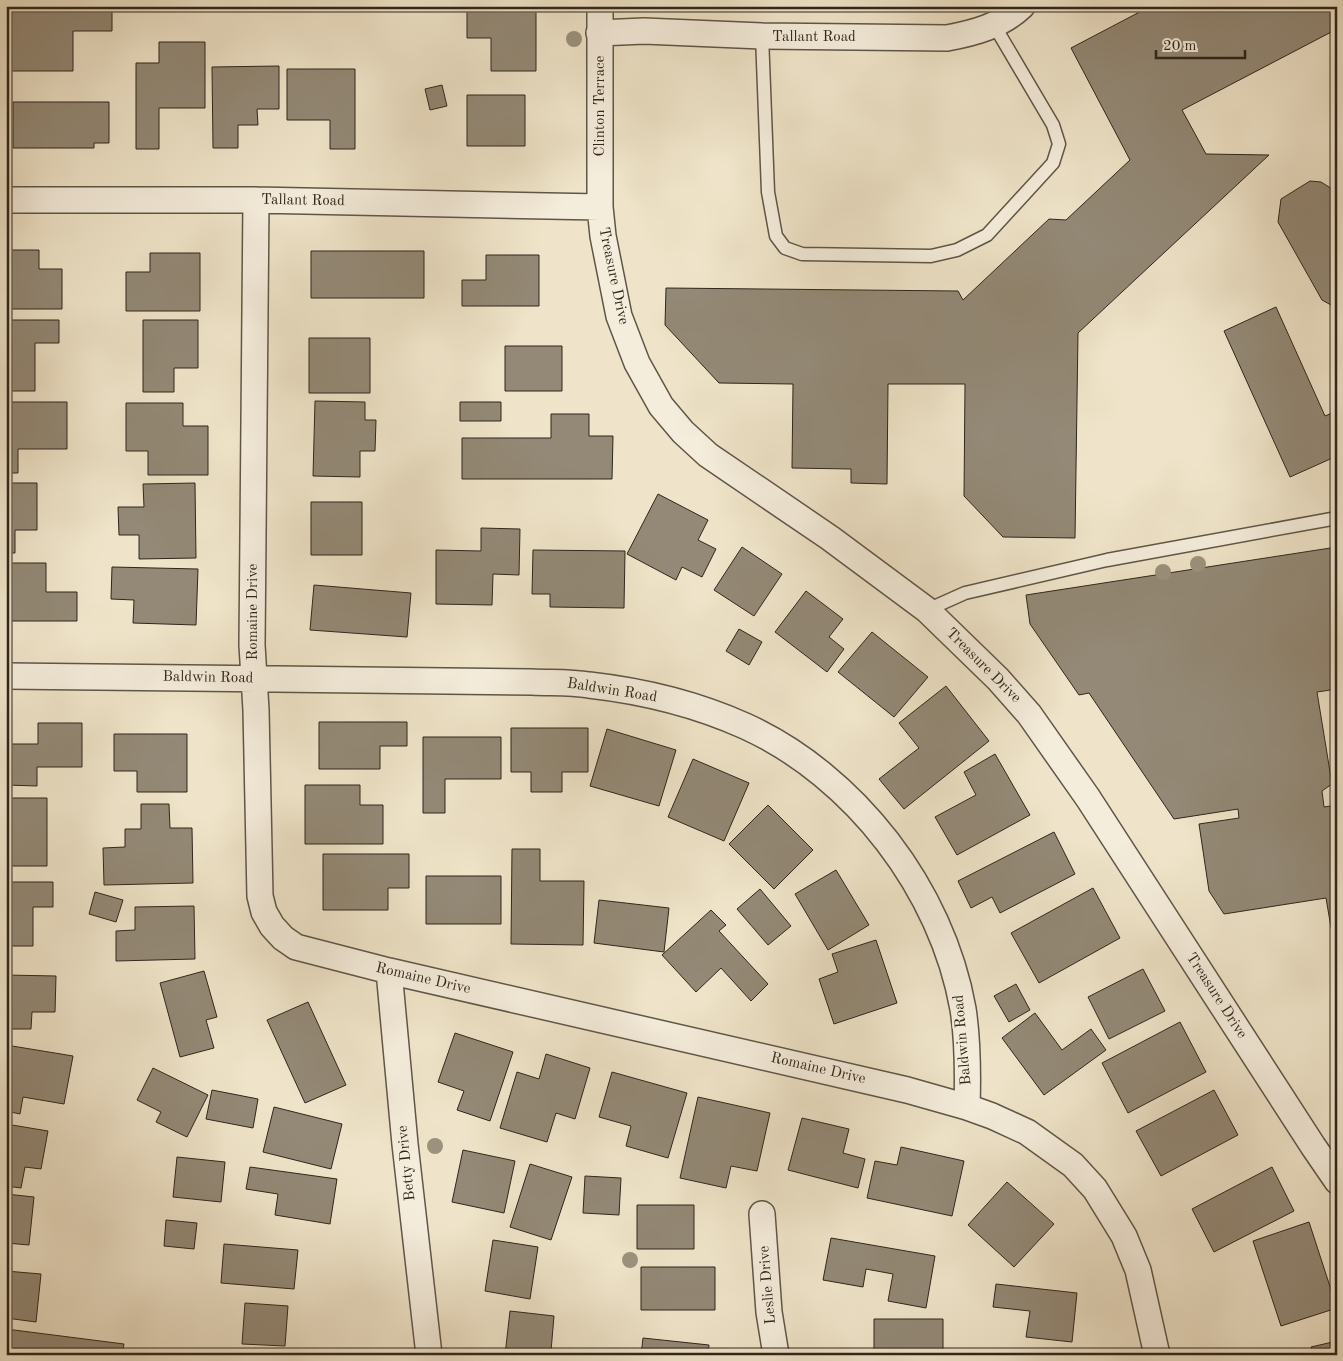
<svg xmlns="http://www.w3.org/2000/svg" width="1343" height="1361" font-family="'Old Standard TT',serif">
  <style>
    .building { fill: #938976; stroke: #2f261c }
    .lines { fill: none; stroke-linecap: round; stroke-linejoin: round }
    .service-casing { stroke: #5f5647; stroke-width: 15 }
    .minor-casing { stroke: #5f5647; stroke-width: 28 }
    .service { stroke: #f5eddc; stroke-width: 12 }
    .minor { stroke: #f5eddc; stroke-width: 25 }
    .tree { fill: #9b927e }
    .labels { text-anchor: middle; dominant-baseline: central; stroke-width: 4.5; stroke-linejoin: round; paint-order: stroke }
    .street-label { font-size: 15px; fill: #2f261c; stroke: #f5eddc }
  </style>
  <rect width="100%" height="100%" fill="#efe4c9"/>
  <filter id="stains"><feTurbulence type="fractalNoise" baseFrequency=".004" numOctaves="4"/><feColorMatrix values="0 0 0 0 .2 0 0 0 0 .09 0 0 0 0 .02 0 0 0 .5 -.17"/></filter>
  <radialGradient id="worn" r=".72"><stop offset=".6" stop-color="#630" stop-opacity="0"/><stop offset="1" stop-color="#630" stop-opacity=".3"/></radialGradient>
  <path class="building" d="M 6,6 L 112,6 L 112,31 L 73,31 L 73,71 L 6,71 Z
    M 467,6 L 536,6 L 536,71 L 491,71 L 491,38 L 467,38 Z
    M 1151,6 L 1337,6 L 1337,29 L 1182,110 L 1206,154 L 1269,155 L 1078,333 L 1075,538 L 1003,537 L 964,496 L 965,384 L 888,384 L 887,484 L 851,483 L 851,469 L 792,468 L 793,384 L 719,383 L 665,325 L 666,288 L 958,291 L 963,300 L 1049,219 L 1066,220 L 1130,160 L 1071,48 Z
    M 159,42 L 205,42 L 205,108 L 159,108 L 159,149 L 136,149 L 136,63 L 159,63 Z
    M 279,66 L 279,109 L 257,109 L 258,125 L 238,125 L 238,148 L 213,148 L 212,67 Z
    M 287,69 L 355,69 L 355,149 L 330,149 L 330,120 L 287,120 Z
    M 442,85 L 447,106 L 430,110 L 425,89 Z
    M 467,95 L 525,95 L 525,146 L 467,146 Z
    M 13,102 L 109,102 L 109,143 L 94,143 L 94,148 L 13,148 Z
    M 1310,181 L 1321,182 L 1337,192 L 1337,316 L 1331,305 L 1322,300 L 1278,222 L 1281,199 Z
    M 6,250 L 39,250 L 39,269 L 62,269 L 62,309 L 6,309 Z
    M 311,251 L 424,251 L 424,298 L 311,298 Z
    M 150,253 L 200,253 L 200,311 L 126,311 L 126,272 L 150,272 Z
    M 486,255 L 539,255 L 539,306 L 462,306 L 462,280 L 486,280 Z
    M 1276,307 L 1325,416 L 1337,411 L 1337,456 L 1290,477 L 1224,331 Z
    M 6,320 L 59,320 L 59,343 L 35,343 L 35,391 L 6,391 Z
    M 143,320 L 198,320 L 198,368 L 174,368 L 174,392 L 143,392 Z
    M 309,338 L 370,338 L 370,393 L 309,393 Z
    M 505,346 L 562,346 L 562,391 L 505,391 Z
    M 315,401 L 365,402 L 365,420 L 376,420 L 375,451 L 360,451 L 360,477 L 313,476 Z
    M 6,402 L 67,402 L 67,449 L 18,449 L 18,473 L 6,473 Z
    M 460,402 L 501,402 L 501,421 L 460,421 Z
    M 126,403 L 183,403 L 183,426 L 208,426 L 208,475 L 148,475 L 148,451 L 126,451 Z
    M 551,414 L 589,414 L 589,436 L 613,436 L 612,479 L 462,479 L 462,438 L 551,438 Z
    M 6,483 L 37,483 L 37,530 L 15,530 L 15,553 L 6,553 Z
    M 195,483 L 196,558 L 139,559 L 139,535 L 119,535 L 118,507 L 144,507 L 143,484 Z
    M 658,494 L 708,520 L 698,540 L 716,549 L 702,577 L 682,567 L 676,580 L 627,554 Z
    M 311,502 L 362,502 L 362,555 L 311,555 Z
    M 481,528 L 520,529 L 519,575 L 493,574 L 492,605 L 436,604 L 436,550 L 481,551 Z
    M 742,547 L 782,574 L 754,616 L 714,590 Z
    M 1337,547 L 1337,689 L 1317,692 L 1332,784 L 1322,791 L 1324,807 L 1337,805 L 1337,950 L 1335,951 L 1326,898 L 1224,914 L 1209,891 L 1199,824 L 1239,818 L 1238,809 L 1174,819 L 1089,693 L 1079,695 L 1030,624 L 1026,595 Z
    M 533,550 L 625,551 L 624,608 L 550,607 L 550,594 L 532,594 Z
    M 6,563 L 46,563 L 46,592 L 77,592 L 77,621 L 6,621 Z
    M 112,567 L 198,569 L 196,625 L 133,623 L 134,600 L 111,599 Z
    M 314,585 L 411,593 L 407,637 L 310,630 Z
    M 806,591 L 843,619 L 829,637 L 844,649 L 827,672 L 775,632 Z
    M 739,629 L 762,642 L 749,665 L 726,651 Z
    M 872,632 L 928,677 L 894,717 L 838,672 Z
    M 946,686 L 989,741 L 904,809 L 879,779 L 919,748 L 899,723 Z
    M 319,722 L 407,722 L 407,746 L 380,746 L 380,769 L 319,769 Z
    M 38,723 L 82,723 L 82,767 L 37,767 L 37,786 L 6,785 L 6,744 L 38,744 Z
    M 511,728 L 588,728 L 588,772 L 562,772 L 562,792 L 531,792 L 531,772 L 511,772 Z
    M 607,729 L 676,750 L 659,806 L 590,786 Z
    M 114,734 L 187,734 L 187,792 L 137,792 L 137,771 L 114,771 Z
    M 423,737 L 501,737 L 501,779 L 445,779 L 445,813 L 423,813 Z
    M 995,754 L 1030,815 L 957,855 L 935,817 L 976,795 L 964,772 Z
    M 693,759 L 749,783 L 724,841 L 668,817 Z
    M 305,785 L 360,785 L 360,805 L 383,805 L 383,844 L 305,844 Z
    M 6,798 L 47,798 L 47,866 L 6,866 Z
    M 141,804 L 169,804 L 170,828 L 192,828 L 193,883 L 104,885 L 103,848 L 125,847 L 125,829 L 141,829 Z
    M 768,805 L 813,850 L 774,889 L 729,844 Z
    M 1054,832 L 1075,874 L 1000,913 L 992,897 L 971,908 L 958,881 Z
    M 512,849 L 540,849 L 540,881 L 584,881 L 583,945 L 511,944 Z
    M 323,854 L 409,854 L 409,888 L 388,888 L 388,910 L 323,910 Z
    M 836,870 L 869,925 L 828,950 L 795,894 Z
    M 426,876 L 501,876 L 501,924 L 426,924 Z
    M 6,882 L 53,882 L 53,907 L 33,907 L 33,946 L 6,946 Z
    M 1093,888 L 1120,938 L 1039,983 L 1011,933 Z
    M 760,889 L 791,926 L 768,945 L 737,909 Z
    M 95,892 L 123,900 L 116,922 L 89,914 Z
    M 599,900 L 669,908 L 664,952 L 594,943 Z
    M 194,906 L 195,959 L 116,961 L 116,931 L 135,930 L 135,907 Z
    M 711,910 L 726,925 L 719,931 L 768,984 L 751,1001 L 721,968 L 696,992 L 662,955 Z
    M 876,940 L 897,1003 L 834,1024 L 819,979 L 838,972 L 832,954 Z
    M 1143,969 L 1165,1011 L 1109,1039 L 1088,997 Z
    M 204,971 L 217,1017 L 206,1020 L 214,1048 L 180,1057 L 160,983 Z
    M 6,975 L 56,976 L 55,1012 L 32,1012 L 31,1029 L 6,1029 Z
    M 1016,984 L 1030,1010 L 1009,1022 L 994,996 Z
    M 308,1002 L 346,1085 L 305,1103 L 267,1020 Z
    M 1035,1013 L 1062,1050 L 1091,1029 L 1106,1050 L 1044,1095 L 1002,1038 Z
    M 1180,1022 L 1206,1072 L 1128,1113 L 1102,1063 Z
    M 455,1033 L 513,1052 L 490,1121 L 457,1110 L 464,1091 L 438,1082 Z
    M 6,1045 L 73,1056 L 64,1104 L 23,1097 L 20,1114 L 6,1111 Z
    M 546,1054 L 590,1068 L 575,1119 L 556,1113 L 547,1142 L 500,1128 L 517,1072 L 539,1079 Z
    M 153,1068 L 208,1095 L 187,1137 L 156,1122 L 161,1112 L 137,1100 Z
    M 612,1072 L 687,1093 L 668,1158 L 626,1146 L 631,1126 L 599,1117 Z
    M 212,1090 L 258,1099 L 253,1128 L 206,1119 Z
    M 1214,1090 L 1238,1135 L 1161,1176 L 1136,1131 Z
    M 698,1097 L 770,1113 L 757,1171 L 731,1166 L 726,1188 L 680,1178 Z
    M 274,1107 L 342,1124 L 331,1169 L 263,1152 Z
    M 802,1118 L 849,1129 L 843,1153 L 865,1159 L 858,1188 L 788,1170 Z
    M 6,1124 L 48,1131 L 41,1169 L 25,1167 L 21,1188 L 6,1186 Z
    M 901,1147 L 964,1161 L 952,1216 L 867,1198 L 875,1161 L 897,1165 Z
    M 463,1150 L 515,1161 L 504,1213 L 452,1202 Z
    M 177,1157 L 225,1162 L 221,1202 L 173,1197 Z
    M 530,1164 L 572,1177 L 551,1240 L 510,1227 Z
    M 250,1167 L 337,1179 L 330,1224 L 275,1215 L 278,1194 L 246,1189 Z
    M 1272,1167 L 1294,1211 L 1214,1252 L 1192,1209 Z
    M 585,1176 L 621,1178 L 619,1215 L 583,1213 Z
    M 1007,1182 L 1054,1224 L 1014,1267 L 968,1225 Z
    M 6,1194 L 34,1197 L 29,1245 L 6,1243 Z
    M 637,1205 L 694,1205 L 694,1249 L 637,1249 Z
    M 166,1220 L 197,1223 L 194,1249 L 164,1246 Z
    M 1309,1222 L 1337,1308 L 1281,1326 L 1253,1241 Z
    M 831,1238 L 935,1256 L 926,1308 L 888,1301 L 893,1274 L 866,1269 L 863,1287 L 823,1280 Z
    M 493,1240 L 538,1247 L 530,1299 L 485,1291 Z
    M 224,1244 L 298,1250 L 294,1289 L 221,1283 Z
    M 641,1267 L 715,1267 L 715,1310 L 641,1310 Z
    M 6,1271 L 41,1274 L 36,1322 L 6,1318 Z
    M 996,1284 L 1077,1293 L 1072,1342 L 1026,1337 L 1030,1311 L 993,1307 Z
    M 245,1303 L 288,1306 L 285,1346 L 242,1344 Z
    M 510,1311 L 554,1316 L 551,1351 L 587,1355 L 505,1355 Z
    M 874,1319 L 943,1319 L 943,1353 L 929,1353 L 929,1355 L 874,1355 Z
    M 6,1329 L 124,1344 L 122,1355 L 6,1355 Z
    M 643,1338 L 709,1345 L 708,1355 L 641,1355 Z
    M 1337,1341 L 1337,1355 L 1313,1355 L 1311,1347 Z"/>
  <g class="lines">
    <g class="service-casing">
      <path id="service" d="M 762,36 L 768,192 L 776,236 L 785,248 L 802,254 L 931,256 L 957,250 L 987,235 L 1053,163 L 1059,144 L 1053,125 L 994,25
        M 927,610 L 965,593 L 1107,560 L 1337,518"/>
    </g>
    <g class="minor-casing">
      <path id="minor" d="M 600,6 L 600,207 L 603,236 L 619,316 L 637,363 L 661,406 L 683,432 L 708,455 L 830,538 L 927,610 L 998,679 L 1029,714 L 1088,798 L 1313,1146 L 1337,1181
        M 599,33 L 644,31 L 762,36 L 947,38 C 974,33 1001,26 1022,6
        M 6,200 L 256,200 L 600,207
        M 256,200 L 252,645 L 256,710 L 260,896 L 264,912 L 272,926 L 283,938 L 296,947 L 389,971 L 907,1090 L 967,1107 L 992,1116 L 1027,1132 L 1073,1165 L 1095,1189 L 1124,1236 L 1138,1270 L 1157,1355
        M 6,676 L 532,682 C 551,683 570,682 589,685 C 642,691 696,704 745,726 C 855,776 942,890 963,1009 C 968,1041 968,1074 967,1107
        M 389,971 L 405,1144 L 429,1355
        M 762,1214 L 769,1312 L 776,1355"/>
    </g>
    <use href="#service" class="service"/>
    <use href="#minor" class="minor"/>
  </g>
  <g class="tree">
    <circle cx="574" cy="39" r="8"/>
    <circle cx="1198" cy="564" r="8"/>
    <circle cx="1163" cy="572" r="8"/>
    <circle cx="435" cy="1146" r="8"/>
    <circle cx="630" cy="1260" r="8"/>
  </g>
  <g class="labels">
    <g class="street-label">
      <text x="814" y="37">Tallant Road</text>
      <text transform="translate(600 106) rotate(-90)">Clinton Terrace</text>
      <text transform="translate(303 201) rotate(1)">Tallant Road</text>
      <text transform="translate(613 276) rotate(78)">Treasure Drive</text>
      <text transform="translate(253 612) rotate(-90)">Romaine Drive</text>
      <text transform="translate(983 666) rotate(45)">Treasure Drive</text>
      <text transform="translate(208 678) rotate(1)">Baldwin Road</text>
      <text transform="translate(612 691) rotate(9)">Baldwin Road</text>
      <text transform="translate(423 979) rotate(13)">Romaine Drive</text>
      <text transform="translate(1216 996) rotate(57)">Treasure Drive</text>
      <text transform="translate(963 1040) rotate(-95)">Baldwin Road</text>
      <text transform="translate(818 1069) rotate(13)">Romaine Drive</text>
      <text transform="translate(407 1163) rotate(-96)">Betty Drive</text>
      <text transform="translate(768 1285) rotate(-95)">Leslie Drive</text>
    </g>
  </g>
  <rect width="1343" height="1361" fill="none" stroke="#efe4c9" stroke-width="25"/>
  <rect x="8" y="8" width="1328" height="1346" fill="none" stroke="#2f261c" stroke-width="2.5"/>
  <rect x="12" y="12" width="1318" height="1336" fill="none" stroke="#2f261c"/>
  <path d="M1156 50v8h89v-8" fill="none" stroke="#2f261c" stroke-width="2.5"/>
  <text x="1163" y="50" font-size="15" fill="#2f261c" stroke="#f5eddc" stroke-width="4" paint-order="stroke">20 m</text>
  <rect width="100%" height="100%" filter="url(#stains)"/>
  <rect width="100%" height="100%" fill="url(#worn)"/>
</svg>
